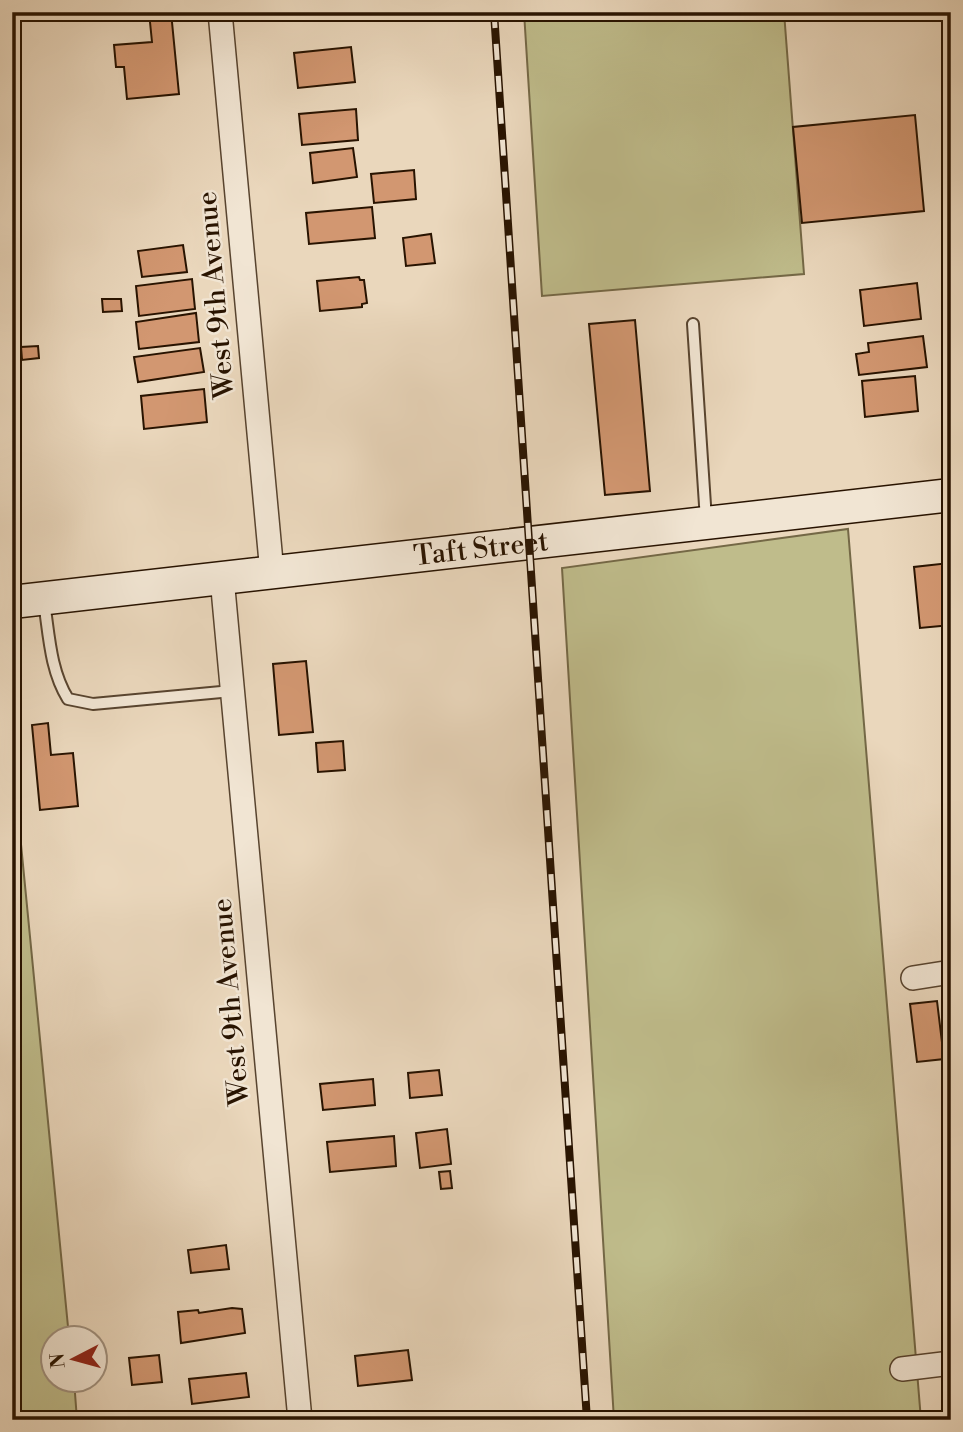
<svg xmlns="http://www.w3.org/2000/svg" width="963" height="1432" font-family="'Libre Bodoni',serif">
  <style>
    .green { fill: #bfbc8b; stroke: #746846; stroke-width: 2 }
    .building { fill: #d29771; stroke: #281300; stroke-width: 2 }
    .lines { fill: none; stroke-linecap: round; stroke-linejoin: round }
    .lane-casing { stroke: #58442f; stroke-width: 14 }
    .street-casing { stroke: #58442f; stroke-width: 26 }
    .secondary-casing { stroke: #281300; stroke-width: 35 }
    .lane { stroke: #f1e5d3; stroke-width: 10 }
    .street { stroke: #f1e5d3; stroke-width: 23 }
    .secondary { stroke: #f1e5d3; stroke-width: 32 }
    .rail-casing { stroke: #281300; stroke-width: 8 }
    .rail { stroke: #f1e5d3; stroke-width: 5; stroke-dasharray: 16; stroke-linecap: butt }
    .labels { text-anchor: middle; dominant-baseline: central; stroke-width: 5; stroke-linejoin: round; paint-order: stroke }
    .street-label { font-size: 28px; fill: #281300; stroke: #f1e5d3 }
  </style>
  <rect width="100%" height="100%" fill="#ead7bc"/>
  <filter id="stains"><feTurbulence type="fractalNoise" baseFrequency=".00286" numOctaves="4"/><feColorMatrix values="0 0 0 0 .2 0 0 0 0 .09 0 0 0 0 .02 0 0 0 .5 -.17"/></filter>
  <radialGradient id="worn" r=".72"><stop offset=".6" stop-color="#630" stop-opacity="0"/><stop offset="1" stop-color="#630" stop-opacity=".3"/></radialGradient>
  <path class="green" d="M 524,12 L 784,12 L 804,274 L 542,296 Z
    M 848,529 L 921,1420 L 614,1420 L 562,568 Z
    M 12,752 L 69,1337 L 52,1338 L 52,1380 L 74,1380 L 77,1420 L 12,1420 Z"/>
  <path class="building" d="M 149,12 L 171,12 L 179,94 L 127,99 L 124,67 L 116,67 L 114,45 L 152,42 Z
    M 351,47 L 355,82 L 298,88 L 294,53 Z
    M 356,109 L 358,140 L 302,145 L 299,114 Z
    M 915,115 L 924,211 L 802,223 L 793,127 Z
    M 353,148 L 357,177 L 313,183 L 310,153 Z
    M 414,170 L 416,199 L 374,203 L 371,174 Z
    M 372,207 L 375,238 L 309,244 L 306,213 Z
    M 431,234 L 435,263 L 406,266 L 403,238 Z
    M 183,245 L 187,272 L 142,277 L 138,251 Z
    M 359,277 L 360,280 L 364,280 L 367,303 L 362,304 L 362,307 L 320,311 L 317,281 Z
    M 192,279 L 195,309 L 139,316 L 136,286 Z
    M 917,283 L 921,319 L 864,326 L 860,290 Z
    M 102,299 L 121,299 L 122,311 L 103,312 Z
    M 196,313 L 199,342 L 139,349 L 136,322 Z
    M 635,320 L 650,491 L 605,495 L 589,324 Z
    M 923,336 L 927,367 L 859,375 L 856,354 L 869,352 L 868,343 Z
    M 38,346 L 39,358 L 22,360 L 21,347 Z
    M 200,348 L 204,372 L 138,382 L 134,357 Z
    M 915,376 L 918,411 L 865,417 L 862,381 Z
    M 204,389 L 207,422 L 144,429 L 141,396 Z
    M 949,563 L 951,625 L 920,628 L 914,567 Z
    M 306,661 L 313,732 L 279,735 L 273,664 Z
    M 48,723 L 51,755 L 73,753 L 78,806 L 40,810 L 32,725 Z
    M 343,741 L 345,770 L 318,772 L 316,743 Z
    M 937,1001 L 944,1059 L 917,1062 L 910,1004 Z
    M 439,1070 L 442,1095 L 410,1098 L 408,1073 Z
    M 373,1079 L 375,1105 L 323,1110 L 320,1084 Z
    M 447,1129 L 451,1164 L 420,1168 L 416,1133 Z
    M 394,1136 L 396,1166 L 330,1172 L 327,1142 Z
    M 450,1171 L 452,1188 L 441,1189 L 439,1172 Z
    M 226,1245 L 229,1269 L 191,1273 L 188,1250 Z
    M 232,1308 L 242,1309 L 245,1333 L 181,1343 L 178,1312 L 198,1310 L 199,1313 Z
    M 408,1350 L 412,1380 L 358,1386 L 355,1356 Z
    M 159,1355 L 162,1382 L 132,1385 L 129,1358 Z
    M 246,1373 L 249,1397 L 192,1404 L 189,1379 Z"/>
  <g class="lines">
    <g class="lane-casing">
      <path id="lane" d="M 693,324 L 706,520
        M 44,602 C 49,634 50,670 68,699 L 93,704 L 232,691"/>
    </g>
    <g class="street-casing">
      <path id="street" d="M 220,12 L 272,573
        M 222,578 L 300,1420
        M 913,978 L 951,972
        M 902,1369 L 951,1363"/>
    </g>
    <g class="secondary-casing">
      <g id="secondary">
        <path id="s1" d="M 12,602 L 951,495"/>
      </g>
    </g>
    <use href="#lane" class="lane"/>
    <use href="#street" class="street"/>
    <use href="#secondary" class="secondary"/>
    <g class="rail-casing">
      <path id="rail" d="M 494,12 L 587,1420"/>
    </g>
    <use href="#rail" class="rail"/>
  </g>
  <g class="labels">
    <g class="street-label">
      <text transform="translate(216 295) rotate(-95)">West 9th Avenue</text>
      <text stroke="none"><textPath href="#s1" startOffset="472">Taft Street</textPath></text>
      <text transform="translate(231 1002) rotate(-95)">West 9th Avenue</text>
    </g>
  </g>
  <rect width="963" height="1432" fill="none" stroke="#ead7bc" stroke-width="42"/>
  <rect x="14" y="14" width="935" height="1404" fill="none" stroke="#281300" stroke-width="3.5"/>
  <rect x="21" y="21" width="921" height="1390" fill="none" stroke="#281300" stroke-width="2"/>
  <g transform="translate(74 1359) rotate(264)"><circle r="33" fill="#f1e5d3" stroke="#a1917f" stroke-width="2"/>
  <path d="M0-5L12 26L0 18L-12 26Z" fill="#8f2418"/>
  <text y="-10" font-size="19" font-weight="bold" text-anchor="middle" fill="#281300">N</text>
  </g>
  <rect width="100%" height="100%" filter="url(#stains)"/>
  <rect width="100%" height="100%" fill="url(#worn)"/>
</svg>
